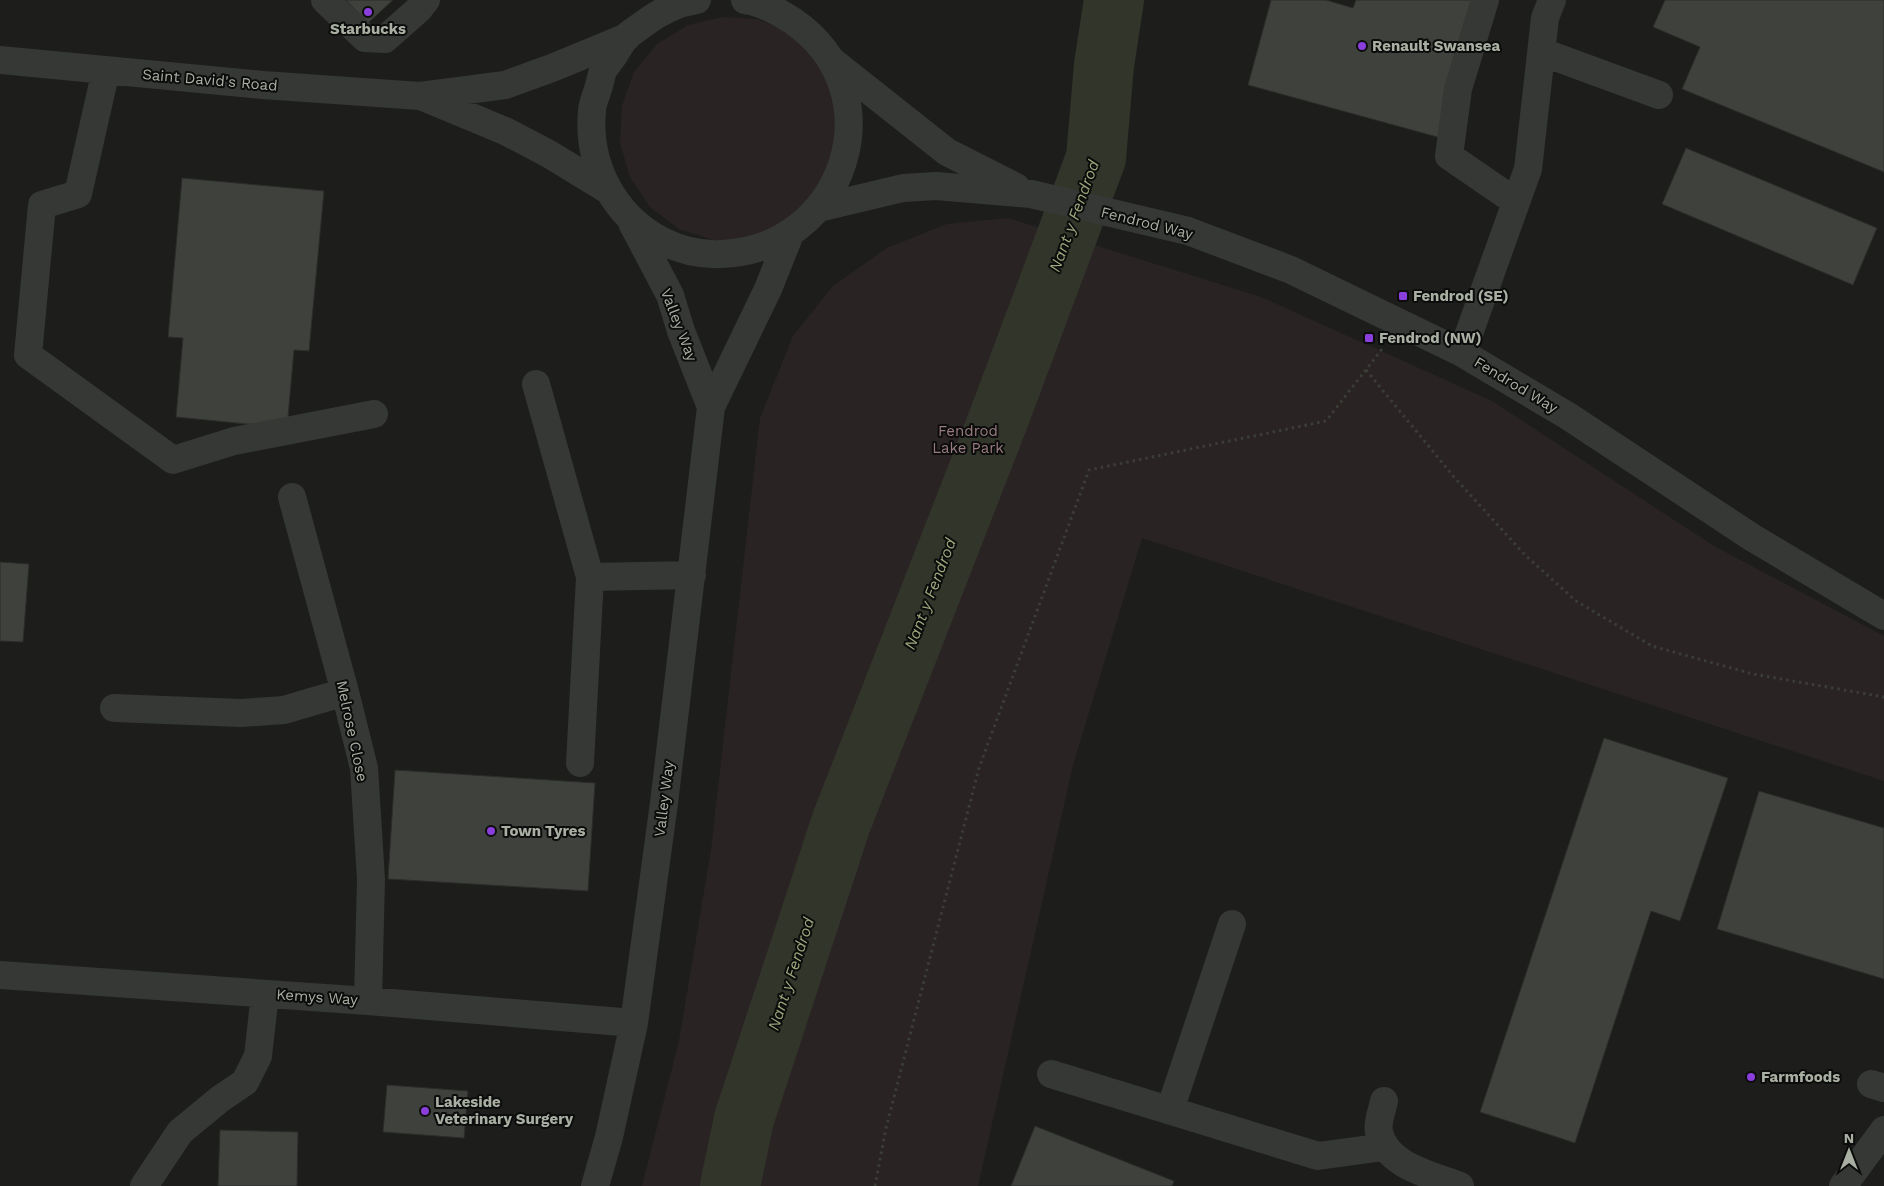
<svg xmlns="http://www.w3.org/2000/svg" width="1884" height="1186" font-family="'Work Sans',sans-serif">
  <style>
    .built { fill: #1d1e1c }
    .green { fill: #2a2323 }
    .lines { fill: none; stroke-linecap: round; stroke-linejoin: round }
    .river { stroke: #32352a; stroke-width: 60 }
    .building { fill: #3f413d; stroke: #2b2d2a }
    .path { stroke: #3a3d38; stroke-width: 3; stroke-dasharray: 2.5 4; stroke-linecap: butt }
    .minor { stroke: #353834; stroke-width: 28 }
    .poi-dot { fill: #8a3edb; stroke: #0b0c0b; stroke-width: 2 }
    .labels { text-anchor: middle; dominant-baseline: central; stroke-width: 4; stroke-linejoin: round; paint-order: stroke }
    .poi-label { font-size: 15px; font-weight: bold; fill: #a9b0a3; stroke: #0b0c0b; text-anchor: start }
    .street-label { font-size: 15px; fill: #a9b0a3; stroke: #0b0c0b }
    .park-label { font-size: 15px; fill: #997c7f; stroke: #0b0c0b }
    .water-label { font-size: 16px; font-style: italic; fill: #9ca87d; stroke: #0b0c0b }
  </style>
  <rect width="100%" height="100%" fill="#101110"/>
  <path class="built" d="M 0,0 L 1884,0 L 1884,1186 L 0,1186 Z"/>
  <path class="green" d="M 723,17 L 757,19 L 789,31 L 816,52 L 845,114 L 813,208 L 750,241 L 714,240 L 679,229 L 650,207 L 630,177 L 620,143 L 622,106 L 634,72 L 657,44 L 688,25 Z
    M 1008,218 L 1261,297 L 1492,401 L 1714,546 L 1884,636 L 1884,781 L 1142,538 L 1073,765 L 978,1186 L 642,1186 L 679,1041 L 711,850 L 760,418 L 793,336 L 833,286 L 887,248 L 947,224 Z"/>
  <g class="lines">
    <path class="river" d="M 730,1186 L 744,1119 L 841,823 L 997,423 L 1096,158 L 1104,65 L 1114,0"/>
  </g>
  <path class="building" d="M 346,0 L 393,0 L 368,23 Z
    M 1271,0 L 1326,0 L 1353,8 L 1356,0 L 1479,0 L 1441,138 L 1248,85 Z
    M 1665,0 L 1884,0 L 1884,172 L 1682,89 L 1700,47 L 1653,27 Z
    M 1686,148 L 1877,228 L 1853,285 L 1662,204 Z
    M 182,178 L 324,191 L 309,351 L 294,350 L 287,428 L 176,417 L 183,338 L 168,337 Z
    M 0,562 L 29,564 L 23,642 L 0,641 Z
    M 1604,738 L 1728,778 L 1680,921 L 1651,911 L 1575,1143 L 1480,1112 Z
    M 395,770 L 595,783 L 588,891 L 388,879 Z
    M 1759,791 L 1884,828 L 1884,979 L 1717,929 Z
    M 387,1085 L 468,1091 L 464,1138 L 383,1132 Z
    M 1035,1126 L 1174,1181 L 1172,1186 L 1011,1186 Z
    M 220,1130 L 298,1132 L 297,1186 L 218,1186 Z"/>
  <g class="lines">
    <path class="path" d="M 1366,370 L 1454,477 L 1525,555 L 1576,601 L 1652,646 L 1753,674 L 1884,697
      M 875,1186 L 886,1128 L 979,768 L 1089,470 L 1326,421 L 1382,349"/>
    <path class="minor" d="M 325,0 L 365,38 L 385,39 L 419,9 L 426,0
      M 697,0 C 677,3 659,12 642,25 C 638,28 632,32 627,36 C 622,41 618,49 614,55 C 611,60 606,65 603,71 C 601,76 600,83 598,89 C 596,96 592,104 592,111 C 587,165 614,216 662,241 C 680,250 701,255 721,254 C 845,250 897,93 793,21 C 779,12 762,2 745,0
      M 1485,0 L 1458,89 L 1449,156 L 1516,202
      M 1542,52 L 1659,95
      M 0,60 L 263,85 L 420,96 L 505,85 L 552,68 L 627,37
      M 832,61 L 947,152 L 1016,187
      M 106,70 L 78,194 L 42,205 L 28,355 L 173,460 L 234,441 L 374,414
      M 421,96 L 505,131 L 549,154 L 608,190
      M 819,208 L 903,188 L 936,186 L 1031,194 L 1188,231 L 1291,270 L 1462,353 L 1568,416 L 1753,538 L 1884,616
      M 632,223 L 670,295 L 681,331 L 711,407
      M 1462,353 L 1528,169 L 1545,18 L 1552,0
      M 536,384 L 590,577 L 580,763
      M 292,497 L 345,692 L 364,768 L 371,879 L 368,1001
      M 590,577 L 692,575
      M 114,708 L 241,713 L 284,710 L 345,692
      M 0,975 L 368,1001 L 634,1023
      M 1051,1074 L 1318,1156 L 1384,1147
      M 1871,1084 L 1884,1088
      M 1384,1101 C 1382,1111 1377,1123 1379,1132 C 1386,1166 1432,1175 1460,1186
      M 1170,1110 L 1232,924
      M 144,1186 L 180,1132 L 220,1099 L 245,1082 L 258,1056 L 265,994
      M 595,1186 L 609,1137 L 634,1023 L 664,803 L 711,407 L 768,289 L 790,234
      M 1843,1186 L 1884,1130"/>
  </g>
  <g class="poi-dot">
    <circle cx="368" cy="12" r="5"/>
    <circle cx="1362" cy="46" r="5"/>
    <rect x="1398" y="291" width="10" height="10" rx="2.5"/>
    <rect x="1364" y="333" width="10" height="10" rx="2.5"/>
    <circle cx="491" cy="831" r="5"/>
    <circle cx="1751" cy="1077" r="5"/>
    <circle cx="425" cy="1111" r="5"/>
  </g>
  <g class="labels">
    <g class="poi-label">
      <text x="368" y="29" text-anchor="middle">Starbucks</text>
      <text x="1372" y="46">Renault Swansea</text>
      <text x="1413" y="296">Fendrod (SE)</text>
      <text x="1379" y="338">Fendrod (NW)</text>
      <text x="501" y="831">Town Tyres</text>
      <text x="1761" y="1077">Farmfoods</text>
      <text x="435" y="1102">Lakeside<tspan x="435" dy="17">Veterinary Surgery</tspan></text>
    </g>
    <g class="street-label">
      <text transform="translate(210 80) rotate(5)">Saint David's Road</text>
      <text transform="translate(1147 223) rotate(14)">Fendrod Way</text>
      <text transform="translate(679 325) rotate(69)">Valley Way</text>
      <text transform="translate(1516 385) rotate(31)">Fendrod Way</text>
      <text transform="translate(352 731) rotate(78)">Melrose Close</text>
      <text transform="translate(664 799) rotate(-83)">Valley Way</text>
      <text transform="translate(317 997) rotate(4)">Kemys Way</text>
    </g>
    <g class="park-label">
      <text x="968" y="431">Fendrod<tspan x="968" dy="17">Lake Park</tspan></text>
    </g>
    <g class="water-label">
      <text transform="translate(1074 216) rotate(-70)">Nant y Fendrod</text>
      <text transform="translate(930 594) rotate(-69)">Nant y Fendrod</text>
      <text transform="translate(791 974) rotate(-72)">Nant y Fendrod</text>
    </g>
  </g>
  <g transform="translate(1849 1151)" stroke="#0b0c0b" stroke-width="4" paint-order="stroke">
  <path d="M0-4L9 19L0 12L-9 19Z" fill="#a9b0a3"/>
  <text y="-8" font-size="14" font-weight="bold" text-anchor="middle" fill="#a9b0a3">N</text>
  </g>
</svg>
